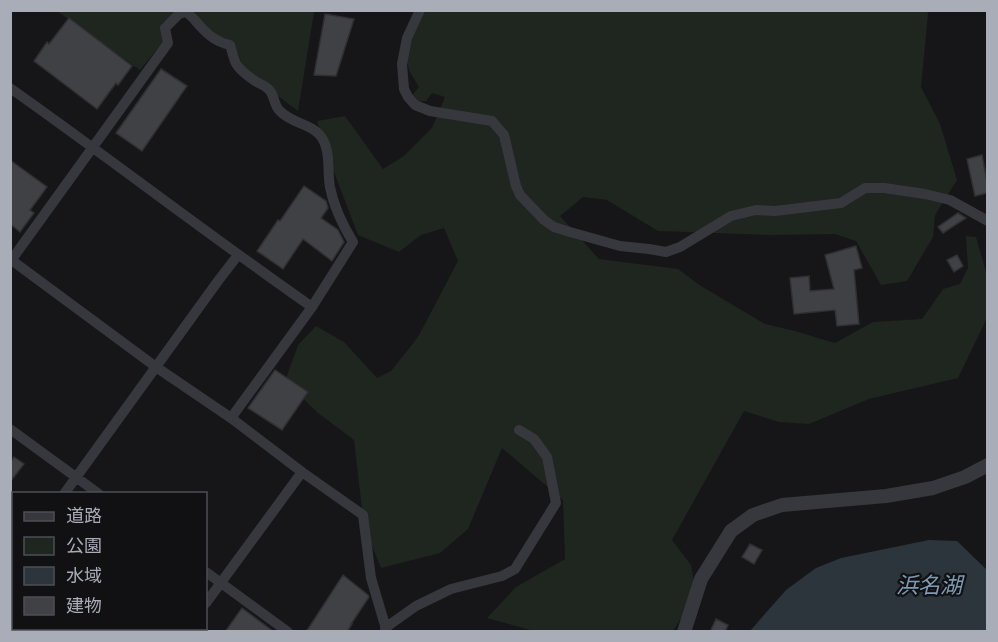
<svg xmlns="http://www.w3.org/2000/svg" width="998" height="642" font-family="'Alegreya Sans','Noto Sans JP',sans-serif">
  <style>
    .green { fill: #1e261f }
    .water { fill: #2c353c }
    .building { fill: #404145; stroke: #303034; stroke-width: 1.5 }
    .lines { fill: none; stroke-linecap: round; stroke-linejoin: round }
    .minor { stroke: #37383d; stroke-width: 10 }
    .tertiary { stroke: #37383d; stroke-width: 14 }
    .labels { text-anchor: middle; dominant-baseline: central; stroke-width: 4.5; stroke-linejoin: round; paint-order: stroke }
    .water-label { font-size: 22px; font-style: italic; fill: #7f9bb3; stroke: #111113 }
  </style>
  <rect width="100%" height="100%" fill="#161618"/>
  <path class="green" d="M 57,11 L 177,11 L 161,24 L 163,42 L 140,70 Z
    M 189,11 L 329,11 L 314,12 L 298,111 L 245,71 L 239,56 Z
    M 422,11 L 927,11 L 928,14 L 921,87 L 940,124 L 957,180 L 935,215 L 933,237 L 907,281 L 881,285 L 856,241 L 835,234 L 769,235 L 658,231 L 607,200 L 583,197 L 560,216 L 599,259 L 678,269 L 701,286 L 765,324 L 795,331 L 835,343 L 873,322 L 922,319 L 943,289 L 960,284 L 968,268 L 966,236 L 976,237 L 987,275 L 987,318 L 958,378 L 869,399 L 809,424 L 779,422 L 744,411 L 672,540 L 691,565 L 696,595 L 673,631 L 531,631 L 530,630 L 487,618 L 516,587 L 565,559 L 563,500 L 502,448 L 468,529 L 440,553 L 381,568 L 364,526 L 354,440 L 318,413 L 285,381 L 298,345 L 316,326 L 344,342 L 377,378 L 391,371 L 418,337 L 458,261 L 444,228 L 421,235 L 399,252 L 358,235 L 329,159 L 317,121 L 345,116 L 383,169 L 404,156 L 432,128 L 445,97 L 432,93 L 426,101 L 407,101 L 419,87 L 410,72 L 405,58 Z"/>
  <path class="water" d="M 929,540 L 957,541 L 987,570 L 987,631 L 750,631 L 786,590 L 816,568 L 841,558 Z"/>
  <path class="building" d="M 325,14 L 354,19 L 336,76 L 314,75 Z
    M 69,18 L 132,66 L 118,85 L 116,83 L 97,109 L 34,61 L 47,42 L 49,44 Z
    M 161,69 L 187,86 L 142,151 L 116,133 Z
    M 982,155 L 987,182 L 987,193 L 975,196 L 967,159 Z
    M 10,160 L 47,187 L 30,210 L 34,213 L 20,232 L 10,224 Z
    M 304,186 L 326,201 L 328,208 L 321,218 L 338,230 L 344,242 L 332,261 L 303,239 L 283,269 L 257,251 L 278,220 L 280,221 Z
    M 958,213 L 966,218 L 943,233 L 938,227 Z
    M 856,246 L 862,268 L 854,270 L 859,324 L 837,326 L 835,310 L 794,314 L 790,278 L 809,276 L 810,291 L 834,289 L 825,255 Z
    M 957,255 L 963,266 L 954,272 L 947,260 Z
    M 275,370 L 308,392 L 282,430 L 248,408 Z
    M 14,457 L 24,464 L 10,482 L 10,463 Z
    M 750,544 L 762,550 L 754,564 L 742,557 Z
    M 343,575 L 368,595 L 369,597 L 351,624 L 352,624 L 347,632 L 306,632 Z
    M 242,608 L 274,632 L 225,632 Z
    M 716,619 L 728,625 L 725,632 L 710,632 Z"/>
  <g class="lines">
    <path class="minor" d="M 420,10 L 407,38 L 402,64 L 404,89 L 408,97 L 415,105 L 430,111 L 492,121 L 504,135 L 516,186 L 520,195 L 544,220 L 554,227 L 570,232 L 620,246 L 649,249 L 666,252 L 680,247 L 731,216 L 756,210 L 775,211 L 841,203 L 865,188 L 884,188 L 925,194 L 950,200 L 988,221
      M 10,88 C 112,160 210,236 312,307
      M 10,259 L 156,367 L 231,418 L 302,472 L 363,515 L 371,578 L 387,632
      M 10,262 L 168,43 L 165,28 L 179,14 L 185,12 C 192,15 195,21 200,26 C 209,36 217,42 230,45 C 232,50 232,54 234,58 C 236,68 247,75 255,81 C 260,84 267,86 270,91 C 275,97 274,106 280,111 C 292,124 312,123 322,138 C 331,152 327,172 330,187 C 334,208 342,224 353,242 L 312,307 L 231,418
      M 10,429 L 99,494
      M 64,494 L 218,281 L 238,255
      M 10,565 L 14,561
      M 206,572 L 288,632
      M 10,601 L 14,603
      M 206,603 L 302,472
      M 47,628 L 51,632
      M 385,628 L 416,606 L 451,589 L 502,576 L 515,569 L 556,503 L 547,457 L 534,439 L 519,430
      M 185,632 L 187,628"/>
    <path class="tertiary" d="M 684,632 L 701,579 L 731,531 L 753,515 L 782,505 L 886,496 L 933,488 L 965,477 L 988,465"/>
  </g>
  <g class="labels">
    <g class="water-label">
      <text x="929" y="586">浜名湖</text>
    </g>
  </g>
  <rect width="998" height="642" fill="none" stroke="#a8adb8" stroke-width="24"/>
  <rect x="12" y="492" width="195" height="138" fill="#111113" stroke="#4d4f55" stroke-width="1.5"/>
  <rect x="24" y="512" width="30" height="9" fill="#37383d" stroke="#4d4f55" stroke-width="1.5"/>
  <text x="66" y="522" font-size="18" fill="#a8adb8">道路</text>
  <rect x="24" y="537" width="30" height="18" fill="#1e261f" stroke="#4d4f55" stroke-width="1.5"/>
  <text x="66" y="552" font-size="18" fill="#a8adb8">公園</text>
  <rect x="24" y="567" width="30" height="18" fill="#2c353c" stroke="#4d4f55" stroke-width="1.5"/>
  <text x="66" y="582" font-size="18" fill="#a8adb8">水域</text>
  <rect x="24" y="597" width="30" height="18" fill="#404145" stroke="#4d4f55" stroke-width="1.5"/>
  <text x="66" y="612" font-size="18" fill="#a8adb8">建物</text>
</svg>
